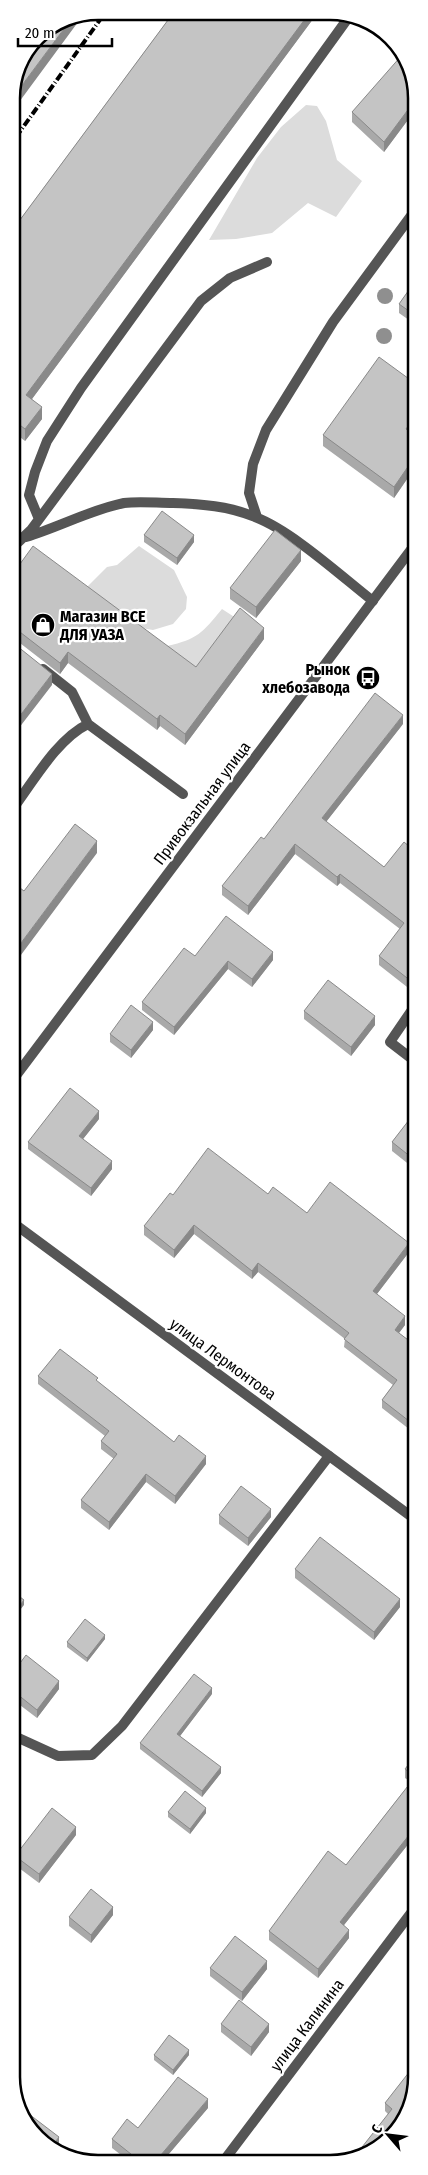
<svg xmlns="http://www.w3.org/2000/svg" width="428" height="2175" font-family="'Fira Sans Condensed',sans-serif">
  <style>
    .green { fill: #dcdcdc }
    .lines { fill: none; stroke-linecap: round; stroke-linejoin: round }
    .service { stroke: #555; stroke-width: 10 }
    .minor { stroke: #555; stroke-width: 10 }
    .tertiary { stroke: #555; stroke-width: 10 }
    .rail { stroke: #000; stroke-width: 4; stroke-dasharray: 8 2.5 1 2.5; stroke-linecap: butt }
    .tree { fill: #8f8f8f }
    .wall { fill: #a9a9a9 }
    .shaded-wall { fill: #898989 }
    .building { fill: #c4c4c4; stroke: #898989 }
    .labels { text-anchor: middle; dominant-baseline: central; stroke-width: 4.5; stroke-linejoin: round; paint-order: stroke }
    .poi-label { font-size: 16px; font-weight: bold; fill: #000; stroke: #fff; text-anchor: start }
    .street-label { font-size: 16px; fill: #000; stroke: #fff }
    .rim { fill: none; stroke: #000; stroke-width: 2.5 }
  </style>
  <rect width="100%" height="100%" fill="#fff"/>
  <path class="green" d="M 306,105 L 317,106 L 326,121 L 337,160 L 362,181 L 336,217 L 308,203 L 272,233 L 236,239 L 209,240 L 257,158 L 281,127 Z
    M 139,546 L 174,570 L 187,597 L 186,609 L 173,624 L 153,630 L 124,625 L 81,593 L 107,567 L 117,565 Z
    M 222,609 L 239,620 L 196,678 L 167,646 C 198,639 202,633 222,609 Z"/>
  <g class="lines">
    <path class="service" d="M 257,517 L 249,493 L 253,464 L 266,430 L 333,322 L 416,209
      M 39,519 L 29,495 L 35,472 L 47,441 L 81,388 L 351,14
      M 26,537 C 59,527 90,510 124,503 C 139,501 157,503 173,503 C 201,504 229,506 255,517 C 292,531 341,576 373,601
      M 12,548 L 31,530 L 201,301 L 230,278 L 267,262
      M 43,669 L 72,692 L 88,724 L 183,794
      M 12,810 C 33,782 57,739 88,724
      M 416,1004 L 390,1042 L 416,1062
      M 12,1735 L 58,1756 L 92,1755 L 122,1726 L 329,1456"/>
    <path class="minor" d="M 12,1222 L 416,1520
      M 222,2163 L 417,1905"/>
    <path class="tertiary" d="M 12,1081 L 416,543"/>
    <path class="rail" d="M 16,137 L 102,17"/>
  </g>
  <g class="tree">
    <circle cx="385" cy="296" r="8"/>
    <circle cx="384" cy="336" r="8"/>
  </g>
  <path class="wall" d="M 316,15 L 32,399 L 42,419 L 25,441 L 12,431 L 11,232 L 171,16 Z
    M 416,87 L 416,109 L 384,152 L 352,122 L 352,112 Z
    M 416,280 L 416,325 L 399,313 L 399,304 Z
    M 416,426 L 411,433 L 416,437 L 416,466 L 394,498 L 323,446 L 323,435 Z
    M 144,535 L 194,542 L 177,565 L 144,542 Z
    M 301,561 L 256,618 L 230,599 L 230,588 Z
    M 12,575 L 196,667 L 264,639 L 185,745 L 160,726 L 157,730 L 68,663 L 60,674 L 16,640 L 12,639 Z
    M 403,724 L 326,822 L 384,867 L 416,852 L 416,994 L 379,965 L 379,956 L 400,929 L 340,883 L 337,886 L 295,854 L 248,915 L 222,895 L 222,886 L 264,839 Z
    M 195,956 L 273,960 L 252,987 L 228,969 L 174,1035 L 142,1010 L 142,1002 Z
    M 304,1011 L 375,1025 L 351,1056 L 304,1019 Z
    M 153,1030 L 131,1058 L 110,1042 L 110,1034 Z
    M 416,1111 L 416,1170 L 392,1151 L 392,1142 Z
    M 99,1119 L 83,1139 L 112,1169 L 91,1196 L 28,1149 L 28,1142 Z
    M 268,1194 L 307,1213 L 409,1252 L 377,1294 L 405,1325 L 399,1333 L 416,1346 L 416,1419 L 409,1429 L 382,1408 L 382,1400 L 393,1385 L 344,1347 L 345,1339 L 258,1272 L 252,1279 L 194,1234 L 174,1258 L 144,1235 L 144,1226 L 173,1195 Z
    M 38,1376 L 98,1382 L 174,1442 L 206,1464 L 175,1504 L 146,1482 L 109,1530 L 81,1508 L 81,1500 L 114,1459 L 101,1449 L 101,1441 L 105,1436 L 38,1384 Z
    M 219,1515 L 271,1517 L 248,1546 L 219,1524 Z
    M 295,1569 L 400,1607 L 374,1640 L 295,1578 Z
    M 105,1639 L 87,1662 L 67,1647 L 67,1642 Z
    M 12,1674 L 59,1689 L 37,1718 L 12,1699 Z
    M 212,1694 L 180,1736 L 221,1773 L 202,1797 L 140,1749 L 140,1743 Z
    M 416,1755 L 417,1833 L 344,1925 L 349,1938 L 318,1978 L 269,1940 L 269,1931 L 346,1865 L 411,1782 L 405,1778 L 405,1769 Z
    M 168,1812 L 206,1813 L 190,1834 L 168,1817 Z
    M 76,1835 L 39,1883 L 15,1865 L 15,1856 Z
    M 113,1915 L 91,1943 L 69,1926 L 69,1917 Z
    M 210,1968 L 267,1969 L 242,2001 L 210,1976 Z
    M 221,2024 L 269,2032 L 251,2056 L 221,2032 Z
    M 154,2055 L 189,2055 L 173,2075 L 154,2060 Z
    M 417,2083 L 388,2114 L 385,2111 L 385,2103 Z
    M 208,2108 L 162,2162 L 130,2162 L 112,2148 L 112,2139 L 138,2128 Z"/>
  <path class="shaded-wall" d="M 308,15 L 316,15 L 26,407 L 26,395 Z
    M 72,18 L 81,18 L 11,113 L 11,100 Z
    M 416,99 L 416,109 L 384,152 L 384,142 Z
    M 42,407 L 42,419 L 25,441 L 25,429 Z
    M 416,415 L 416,426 L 406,440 L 406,429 Z
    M 416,455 L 416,466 L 394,498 L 394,487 Z
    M 194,535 L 194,542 L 177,565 L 177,558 Z
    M 301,550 L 301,561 L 256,618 L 256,607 Z
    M 264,628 L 264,639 L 185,745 L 185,734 Z
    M 68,652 L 68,663 L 60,674 L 60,663 Z
    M 52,674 L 52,685 L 12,737 L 12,726 Z
    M 160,715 L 160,726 L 157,730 L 157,719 Z
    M 403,715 L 403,724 L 322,827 L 322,818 Z
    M 97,841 L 97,853 L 12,967 L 12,955 Z
    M 295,844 L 295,854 L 248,915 L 248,906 Z
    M 340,874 L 340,883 L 337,886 L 337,877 Z
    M 273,952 L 273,960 L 252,987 L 252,979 Z
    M 228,961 L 228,969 L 174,1035 L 174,1027 Z
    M 375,1016 L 375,1025 L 351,1056 L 351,1047 Z
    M 153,1022 L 153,1030 L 131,1058 L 131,1050 Z
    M 99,1111 L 99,1119 L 79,1144 L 79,1136 Z
    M 112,1161 L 112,1169 L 91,1196 L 91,1188 Z
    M 194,1225 L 194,1234 L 174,1258 L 174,1250 Z
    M 409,1243 L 409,1252 L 373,1299 L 373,1291 Z
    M 258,1263 L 258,1272 L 252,1279 L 252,1271 Z
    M 405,1316 L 405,1325 L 395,1338 L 395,1330 Z
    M 416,1411 L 416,1419 L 409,1429 L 409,1421 Z
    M 206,1456 L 206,1464 L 175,1504 L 175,1496 Z
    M 146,1474 L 146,1482 L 109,1530 L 109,1522 Z
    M 271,1509 L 271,1517 L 248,1546 L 248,1538 Z
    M 400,1599 L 400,1607 L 374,1640 L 374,1632 Z
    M 24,1600 L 24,1605 L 12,1620 L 12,1615 Z
    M 105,1635 L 105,1639 L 87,1662 L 87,1658 Z
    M 59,1681 L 59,1689 L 37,1718 L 37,1710 Z
    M 212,1688 L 212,1694 L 177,1740 L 177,1734 Z
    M 221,1767 L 221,1773 L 202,1797 L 202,1791 Z
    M 206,1808 L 206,1813 L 190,1834 L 190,1829 Z
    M 417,1825 L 417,1833 L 340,1930 L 340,1922 Z
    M 76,1827 L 76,1835 L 39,1883 L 39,1874 Z
    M 113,1907 L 113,1915 L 91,1943 L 91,1935 Z
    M 349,1930 L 349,1938 L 318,1978 L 318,1969 Z
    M 267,1961 L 267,1969 L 242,2001 L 242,1992 Z
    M 269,2024 L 269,2032 L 251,2056 L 251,2047 Z
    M 189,2050 L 189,2055 L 173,2075 L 173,2070 Z
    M 208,2099 L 208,2108 L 162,2162 L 155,2162 Z
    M 59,2137 L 59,2146 L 57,2148 L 52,2146 Z"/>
  <path class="building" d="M 308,15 L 26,395 L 42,407 L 25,429 L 12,419 L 11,232 L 171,16 Z
    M 65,18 L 72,18 L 11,100 L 11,92 L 37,36 Z
    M 402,55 L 416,87 L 416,99 L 384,142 L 352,112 Z
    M 416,280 L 416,316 L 399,304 Z
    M 379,357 L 416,384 L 416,415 L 406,429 L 416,437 L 416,455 L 394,487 L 323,435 Z
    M 162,511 L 194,535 L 177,558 L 144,535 Z
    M 275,530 L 301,550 L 256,607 L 230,588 Z
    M 33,546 L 196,667 L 240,608 L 264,628 L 185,734 L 160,715 L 157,719 L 68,652 L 60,663 L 16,629 L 12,628 L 12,575 Z
    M 12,642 L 52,674 L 12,726 Z
    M 375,693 L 403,715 L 322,818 L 384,867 L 404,842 L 416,852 L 416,985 L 379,956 L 404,923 L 340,874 L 337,877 L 295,844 L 248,906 L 222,886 L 261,837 L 264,839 Z
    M 75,824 L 97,841 L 12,955 L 12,882 L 24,891 Z
    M 226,916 L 273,952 L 252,979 L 228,961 L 174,1027 L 142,1002 L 184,948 L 195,956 Z
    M 328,980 L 375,1016 L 351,1047 L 304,1011 Z
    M 131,1005 L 153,1022 L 131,1050 L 110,1034 Z
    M 70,1088 L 99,1111 L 79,1136 L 112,1161 L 91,1188 L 28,1142 Z
    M 416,1111 L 416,1161 L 392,1142 Z
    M 208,1148 L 268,1194 L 273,1187 L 307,1213 L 330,1182 L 409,1243 L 373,1291 L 405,1316 L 395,1330 L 416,1346 L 416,1411 L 409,1421 L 382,1400 L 397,1380 L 344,1339 L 349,1333 L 258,1263 L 252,1271 L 194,1225 L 174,1250 L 144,1226 L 170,1193 L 173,1195 Z
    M 60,1349 L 98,1378 L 96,1380 L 174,1442 L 179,1435 L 206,1456 L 175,1496 L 146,1474 L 109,1522 L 81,1500 L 117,1454 L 101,1441 L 109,1431 L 38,1376 Z
    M 241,1486 L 271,1509 L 248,1538 L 219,1515 Z
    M 320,1537 L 400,1599 L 374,1632 L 295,1569 Z
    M 12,1591 L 24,1600 L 12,1615 Z
    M 85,1619 L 105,1635 L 87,1658 L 67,1642 Z
    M 26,1655 L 59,1681 L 37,1710 L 12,1690 L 12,1674 Z
    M 194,1674 L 212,1688 L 177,1734 L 221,1767 L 202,1791 L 140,1743 Z
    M 416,1755 L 417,1814 L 416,1815 L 417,1816 L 417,1825 L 340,1922 L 349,1930 L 318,1969 L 269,1931 L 328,1851 L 346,1865 L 415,1777 L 405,1769 Z
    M 185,1791 L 206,1808 L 190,1829 L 168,1812 Z
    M 52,1808 L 76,1827 L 39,1874 L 15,1856 Z
    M 91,1889 L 113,1907 L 91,1935 L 69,1917 Z
    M 235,1936 L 267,1961 L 242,1992 L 210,1968 Z
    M 239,2000 L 269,2024 L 251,2047 L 221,2024 Z
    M 169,2035 L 189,2050 L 173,2070 L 154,2055 Z
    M 417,2062 L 417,2083 L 395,2135 L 355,2156 L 392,2109 L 385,2103 Z
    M 178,2077 L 208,2099 L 155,2162 L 141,2162 L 112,2139 L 127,2119 L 138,2128 Z
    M 21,2108 L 59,2137 L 52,2146 L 33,2135 Z"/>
  <defs>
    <g id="shop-disc" transform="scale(1.25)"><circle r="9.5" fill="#000" stroke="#fff"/><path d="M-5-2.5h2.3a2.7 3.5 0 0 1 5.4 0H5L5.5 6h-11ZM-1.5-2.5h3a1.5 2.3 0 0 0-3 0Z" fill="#fff"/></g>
    <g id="bus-disc" transform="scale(1.25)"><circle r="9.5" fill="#000" stroke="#fff"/><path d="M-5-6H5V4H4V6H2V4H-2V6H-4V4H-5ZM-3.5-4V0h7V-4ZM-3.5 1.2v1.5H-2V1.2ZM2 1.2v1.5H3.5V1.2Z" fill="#fff"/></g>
  </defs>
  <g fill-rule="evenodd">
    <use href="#shop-disc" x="43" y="625"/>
    <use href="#bus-disc" x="368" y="678"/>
  </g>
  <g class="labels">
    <g class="poi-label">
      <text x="60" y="616">Магазин ВСЕ<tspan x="60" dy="18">ДЛЯ УАЗА</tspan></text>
      <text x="350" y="669" text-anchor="end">Рынок<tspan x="350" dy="18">хлебозавода</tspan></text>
    </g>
    <g class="street-label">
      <text transform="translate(202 803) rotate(-53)">Привокзальная улица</text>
      <text transform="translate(223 1359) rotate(36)">улица Лермонтова</text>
      <text transform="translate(307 2025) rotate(-53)">улица Калинина</text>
    </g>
  </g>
  <path d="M0 0H428V2175H0ZM98 20H330A78 78 0 0 1 408 98V2077A78 78 0 0 1 330 2155H98A78 78 0 0 1 20 2077V98A78 78 0 0 1 98 20Z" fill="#fff" fill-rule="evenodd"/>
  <path class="rim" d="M98 20H330A78 78 0 0 1 408 98V2077A78 78 0 0 1 330 2155H98A78 78 0 0 1 20 2077V98A78 78 0 0 1 98 20Z"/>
  <g transform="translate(388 2135) rotate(298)" stroke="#ffffff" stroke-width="4" paint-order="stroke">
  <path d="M0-4L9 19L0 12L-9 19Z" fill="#000000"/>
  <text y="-8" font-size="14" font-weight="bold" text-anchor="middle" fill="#000000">С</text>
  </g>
  <path d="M18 38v8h94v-8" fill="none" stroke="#000000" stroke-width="2.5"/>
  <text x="25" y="38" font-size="15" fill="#000000" stroke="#ffffff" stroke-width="4" paint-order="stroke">20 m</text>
</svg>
